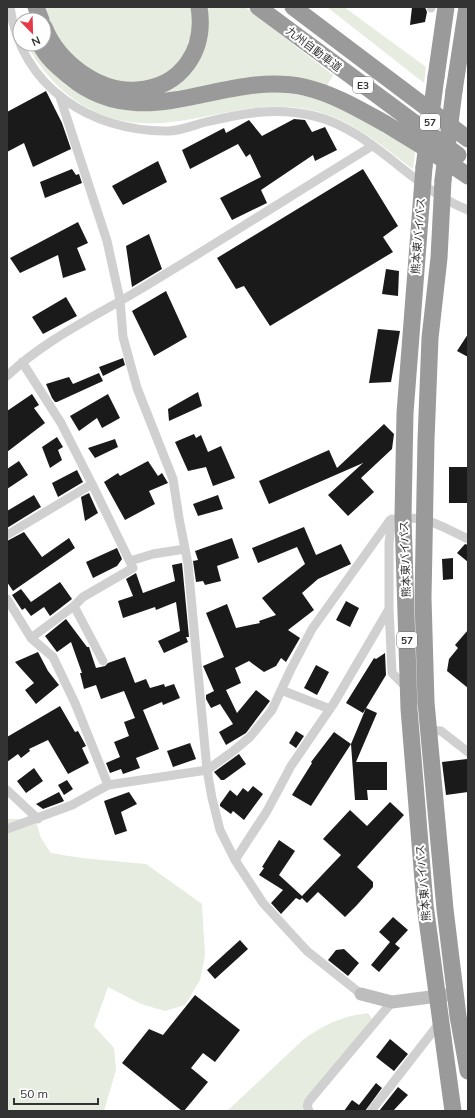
<svg xmlns="http://www.w3.org/2000/svg" width="475" height="1118" font-family="Mulish,'Noto Sans JP',sans-serif">
  <style>
    .green { fill: #e6ecdf }
    .building { fill: #1a1a1a }
    .lines { fill: none; stroke-linecap: round; stroke-linejoin: round }
    .street { stroke: #d0d0d0; stroke-width: 9 }
    .secondary { stroke: #bdbdbd; stroke-width: 13 }
    .highway { stroke: #9a9a9a; stroke-width: 17 }
    .highway-bridge { stroke: #9a9a9a; stroke-width: 17 }
    .labels { text-anchor: middle; dominant-baseline: central; stroke-width: 4; stroke-linejoin: round; paint-order: stroke }
    .shield { fill: #fff; stroke: #707070; stroke-width: 1 }
    .shield-label { font-size: 10px; font-weight: bold; fill: #333 }
    .street-label { font-size: 11px; fill: #333; stroke: #fff }
  </style>
  <rect width="100%" height="100%" fill="#fff"/>
  <path class="green" d="M 43,7 L 191,7 C 192,13 194,19 194,25 C 194,32 189,39 187,46 C 169,100 98,89 67,53 C 55,39 50,24 43,7 Z
    M 205,7 L 245,7 L 333,75 L 327,86 L 219,85 L 154,94 L 171,87 Z
    M 327,7 L 344,7 L 426,67 L 424,83 Z
    M 26,44 L 31,44 L 48,68 L 65,85 L 90,100 L 111,107 L 125,110 L 153,111 L 177,108 L 257,90 L 312,96 L 364,118 L 415,152 L 413,169 C 382,146 350,118 311,110 C 232,93 162,149 88,108 C 59,92 43,72 26,44 Z
    M 7,819 L 35,819 L 41,838 L 51,853 L 81,858 L 146,864 L 202,904 L 205,955 L 200,980 L 185,1005 L 165,1011 L 141,1004 L 108,987 L 94,1026 L 114,1048 L 116,1070 L 104,1111 L 7,1111 Z
    M 368,1013 L 372,1019 L 368,1026 L 302,1105 L 303,1111 L 227,1111 L 304,1039 C 325,1024 343,1016 368,1013 Z"/>
  <path class="building" d="M 412,7 L 425,7 L 427,12 L 425,22 L 410,25 Z
    M 46,91 L 62,123 L 71,149 L 33,167 L 24,143 L 7,152 L 7,112 Z
    M 294,119 L 305,120 L 312,132 L 325,127 L 337,150 L 315,161 L 313,155 L 261,190 L 267,203 L 232,220 L 220,198 L 261,177 L 250,154 L 246,157 L 238,144 L 190,169 L 182,150 L 224,128 L 226,133 L 249,120 L 262,136 Z
    M 158,161 L 167,182 L 123,205 L 112,186 Z
    M 72,169 L 76,175 L 79,174 L 82,183 L 45,198 L 40,182 Z
    M 363,169 L 398,226 L 383,237 L 393,252 L 270,326 L 244,286 L 236,289 L 217,258 Z
    M 78,222 L 88,243 L 77,248 L 86,270 L 63,278 L 58,255 L 20,273 L 10,258 Z
    M 149,234 L 162,269 L 132,287 L 126,246 Z
    M 386,269 L 399,271 L 398,296 L 382,294 Z
    M 166,291 L 187,337 L 154,356 L 132,311 Z
    M 66,297 L 77,316 L 43,334 L 32,317 Z
    M 378,329 L 400,331 L 391,382 L 369,383 Z
    M 468,334 L 468,357 L 457,351 Z
    M 123,358 L 125,365 L 103,376 L 99,367 Z
    M 99,373 L 103,381 L 57,402 L 55,402 L 52,398 L 46,384 L 69,377 L 73,384 Z
    M 198,392 L 202,406 L 169,421 L 168,409 Z
    M 32,394 L 39,405 L 34,408 L 45,423 L 7,452 L 7,411 Z
    M 108,394 L 120,418 L 102,428 L 97,418 L 79,431 L 70,416 Z
    M 384,424 L 394,434 L 392,449 L 361,478 L 374,492 L 348,516 L 328,495 L 363,463 L 269,504 L 259,481 L 329,450 L 337,468 Z
    M 194,434 L 196,438 L 201,435 L 208,452 L 221,446 L 235,478 L 213,486 L 206,467 L 188,471 L 175,442 Z
    M 57,437 L 63,447 L 58,450 L 62,460 L 50,468 L 42,447 Z
    M 115,439 L 118,447 L 95,458 L 88,448 Z
    M 19,461 L 28,475 L 7,489 L 7,469 Z
    M 148,461 L 158,476 L 162,473 L 168,483 L 149,491 L 155,504 L 125,520 L 104,482 L 118,473 L 120,476 Z
    M 449,467 L 468,467 L 468,503 L 449,503 Z
    M 77,470 L 83,482 L 58,497 L 52,483 Z
    M 89,493 L 98,513 L 85,521 L 81,497 Z
    M 34,495 L 41,507 L 7,528 L 7,511 Z
    M 218,495 L 223,509 L 198,516 L 193,504 Z
    M 304,527 L 316,555 L 341,544 L 351,564 L 318,579 L 302,593 L 314,610 L 288,630 L 300,638 L 286,662 L 281,658 L 276,666 L 264,672 L 249,661 L 235,668 L 241,683 L 226,690 L 237,713 L 256,690 L 270,701 L 246,733 L 226,745 L 219,732 L 233,724 L 220,704 L 211,708 L 206,699 L 206,695 L 214,691 L 203,666 L 224,657 L 206,613 L 227,604 L 236,628 L 260,623 L 259,621 L 276,615 L 262,598 L 305,564 L 297,547 L 258,563 L 252,548 Z
    M 24,532 L 42,557 L 69,538 L 75,548 L 13,591 L 7,582 L 7,541 Z
    M 232,538 L 239,558 L 217,566 L 221,581 L 205,585 L 203,581 L 196,582 L 193,561 L 198,560 L 195,551 Z
    M 465,544 L 468,545 L 468,562 L 457,553 Z
    M 117,548 L 122,559 L 117,566 L 93,578 L 86,562 Z
    M 453,558 L 453,579 L 443,580 L 442,559 Z
    M 182,563 L 189,637 L 186,637 L 188,642 L 164,653 L 158,641 L 180,631 L 176,602 L 156,610 L 155,607 L 123,618 L 118,601 L 133,596 L 126,579 L 136,573 L 143,593 L 175,581 L 172,565 Z
    M 60,582 L 72,599 L 50,616 L 44,607 L 31,616 L 25,608 L 22,610 L 12,595 L 21,589 L 31,602 Z
    M 346,601 L 359,608 L 350,627 L 336,620 Z
    M 66,619 L 87,647 L 89,647 L 96,668 L 105,666 L 108,663 L 125,657 L 135,683 L 146,679 L 150,688 L 164,684 L 165,687 L 174,684 L 180,698 L 163,705 L 162,702 L 143,710 L 159,749 L 136,758 L 140,768 L 123,774 L 121,769 L 110,773 L 106,763 L 120,757 L 114,742 L 129,736 L 124,722 L 135,718 L 124,691 L 101,699 L 96,685 L 84,689 L 80,673 L 82,673 L 71,642 L 57,652 L 45,636 Z
    M 468,630 L 468,688 L 447,671 L 449,659 L 458,648 L 455,645 Z
    M 38,652 L 48,671 L 59,685 L 36,704 L 25,690 L 34,683 L 15,662 Z
    M 385,653 L 386,675 L 363,713 L 346,703 L 374,658 L 376,659 Z
    M 316,665 L 329,672 L 317,695 L 304,688 Z
    M 60,706 L 75,732 L 78,731 L 85,744 L 86,746 L 82,748 L 89,763 L 68,774 L 48,740 L 29,749 L 30,751 L 21,758 L 18,754 L 7,762 L 7,737 Z
    M 366,708 L 377,713 L 356,762 L 387,762 L 387,790 L 367,790 L 368,800 L 355,800 L 351,744 L 311,806 L 292,795 L 312,763 L 311,762 L 334,732 L 351,744 Z
    M 296,731 L 304,736 L 296,748 L 289,743 Z
    M 190,743 L 196,759 L 173,767 L 167,751 Z
    M 239,754 L 246,764 L 224,780 L 221,780 L 214,772 Z
    M 467,759 L 468,792 L 446,795 L 442,762 Z
    M 34,768 L 43,781 L 26,793 L 17,781 Z
    M 67,780 L 73,789 L 64,795 L 58,785 Z
    M 253,786 L 263,794 L 244,820 L 233,811 L 231,814 L 220,806 L 220,804 L 230,790 L 237,796 L 243,788 L 248,792 Z
    M 59,792 L 64,801 L 62,802 L 43,809 L 36,804 Z
    M 129,792 L 137,804 L 121,812 L 127,831 L 115,835 L 104,801 Z
    M 390,802 L 404,815 L 357,867 L 373,882 L 373,887 L 357,905 L 345,917 L 318,892 L 307,903 L 302,898 L 300,900 L 296,898 L 281,914 L 271,903 L 283,890 L 259,875 L 264,868 L 262,867 L 279,840 L 295,851 L 279,875 L 302,896 L 341,855 L 323,839 L 350,810 L 367,826 Z
    M 393,917 L 408,930 L 395,944 L 400,948 L 379,972 L 371,965 L 390,942 L 379,932 Z
    M 240,940 L 248,949 L 215,979 L 207,970 Z
    M 344,949 L 359,963 L 348,976 L 328,960 L 336,950 Z
    M 195,995 L 240,1030 L 215,1062 L 203,1053 L 191,1068 L 208,1082 L 184,1111 L 182,1111 L 122,1063 L 149,1029 L 163,1035 Z
    M 390,1039 L 408,1054 L 394,1071 L 376,1057 Z
    M 376,1083 L 382,1088 L 365,1111 L 344,1111 L 352,1100 L 359,1105 Z
    M 398,1087 L 408,1095 L 393,1111 L 379,1111 Z"/>
  <g class="lines">
    <path class="street" d="M 10,7 C 21,87 91,132 168,131 C 180,131 194,125 206,122 C 244,113 276,107 314,116 C 373,130 412,189 468,210
      M 431,8 L 431,7
      M 60,97 L 107,241 L 120,300 L 123,337 L 137,388 L 173,479 L 179,518 L 188,564 L 207,770 L 212,798 L 220,830 L 235,860 L 263,903 L 307,951 L 361,994
      M 7,376 C 46,339 94,317 139,290 C 217,243 294,194 372,146
      M 7,535 L 92,484 L 61,423 L 22,362
      M 130,561 L 153,554 L 185,549
      M 7,599 L 31,638 L 53,657 L 75,703 L 108,785
      M 74,606 L 103,661
      M 389,609 L 392,673 L 407,688
      M 31,638 L 74,606 L 83,597 L 133,568 L 92,484
      M 281,690 L 330,709
      M 428,730 L 441,731 L 468,752
      M 7,790 L 38,819
      M 7,829 L 72,805 L 108,785 L 207,770 L 232,752 L 250,737 L 272,710 L 291,669 L 312,629 L 390,520 C 424,513 438,525 468,539
      M 235,860 L 267,811 L 291,766 L 334,703 L 389,609 L 389,543 L 392,519
      M 309,1111 L 307,1106 L 309,1101 L 392,1002
      M 371,1111 L 441,1021"/>
    <path class="secondary" d="M 361,994 L 392,1002 L 446,995"/>
    <path class="highway" d="M 36,7 L 41,20
      M 258,7 L 458,155
      M 293,7 L 468,139
      M 44,27 C 58,62 98,93 137,90 C 182,87 206,50 199,7
      M 40,44 C 47,58 58,67 70,77 C 144,138 224,69 304,87 C 334,94 359,109 386,124 C 414,141 441,157 468,176
      M 436,77 L 446,7
      M 454,91 L 467,7
      M 424,167 L 405,413 L 403,517 L 409,709 L 425,905 L 453,1111
      M 443,180 L 439,258 L 430,338 L 426,440 L 423,598 L 426,702 L 445,909 L 458,1016 L 468,1071"/>
    <path class="highway-bridge" d="M 424,167 L 436,77
      M 443,180 L 454,91"/>
  </g>
  <g class="labels">
    <g class="shield">
      <rect x="353" y="77" width="20" height="16" rx="3"/>
      <rect x="420" y="114" width="20" height="16" rx="3"/>
      <rect x="397" y="632" width="20" height="16" rx="3"/>
    </g>
    <g class="shield-label">
      <text x="363" y="85">E3</text>
      <text x="430" y="122">57</text>
      <text x="407" y="640">57</text>
    </g>
    <g class="street-label">
      <text transform="translate(314 49) rotate(37)">九州自動車道</text>
      <text transform="translate(418 236) rotate(-86)">熊本東バイパス</text>
      <text transform="translate(405 559) rotate(-92)">熊本東バイパス</text>
      <text transform="translate(423 883) rotate(-95)">熊本東バイパス</text>
    </g>
  </g>
  <rect width="475" height="1118" fill="none" stroke="#333333" stroke-width="16"/>
  <g transform="translate(32 32) rotate(157)"><circle r="19" fill="#ffffff" stroke="#adadad"/>
  <path d="M0-3L7 15L0 10L-7 15Z" fill="#e63946"/>
  <text y="-6" font-size="11" font-weight="bold" text-anchor="middle" fill="#333333">N</text>
  </g>
  <path d="M14 1098v6h84v-6" fill="none" stroke="#333333" stroke-width="2"/>
  <text x="20" y="1098" font-size="12" fill="#333333" stroke="#ffffff" stroke-width="3" paint-order="stroke">50 m</text>
</svg>
